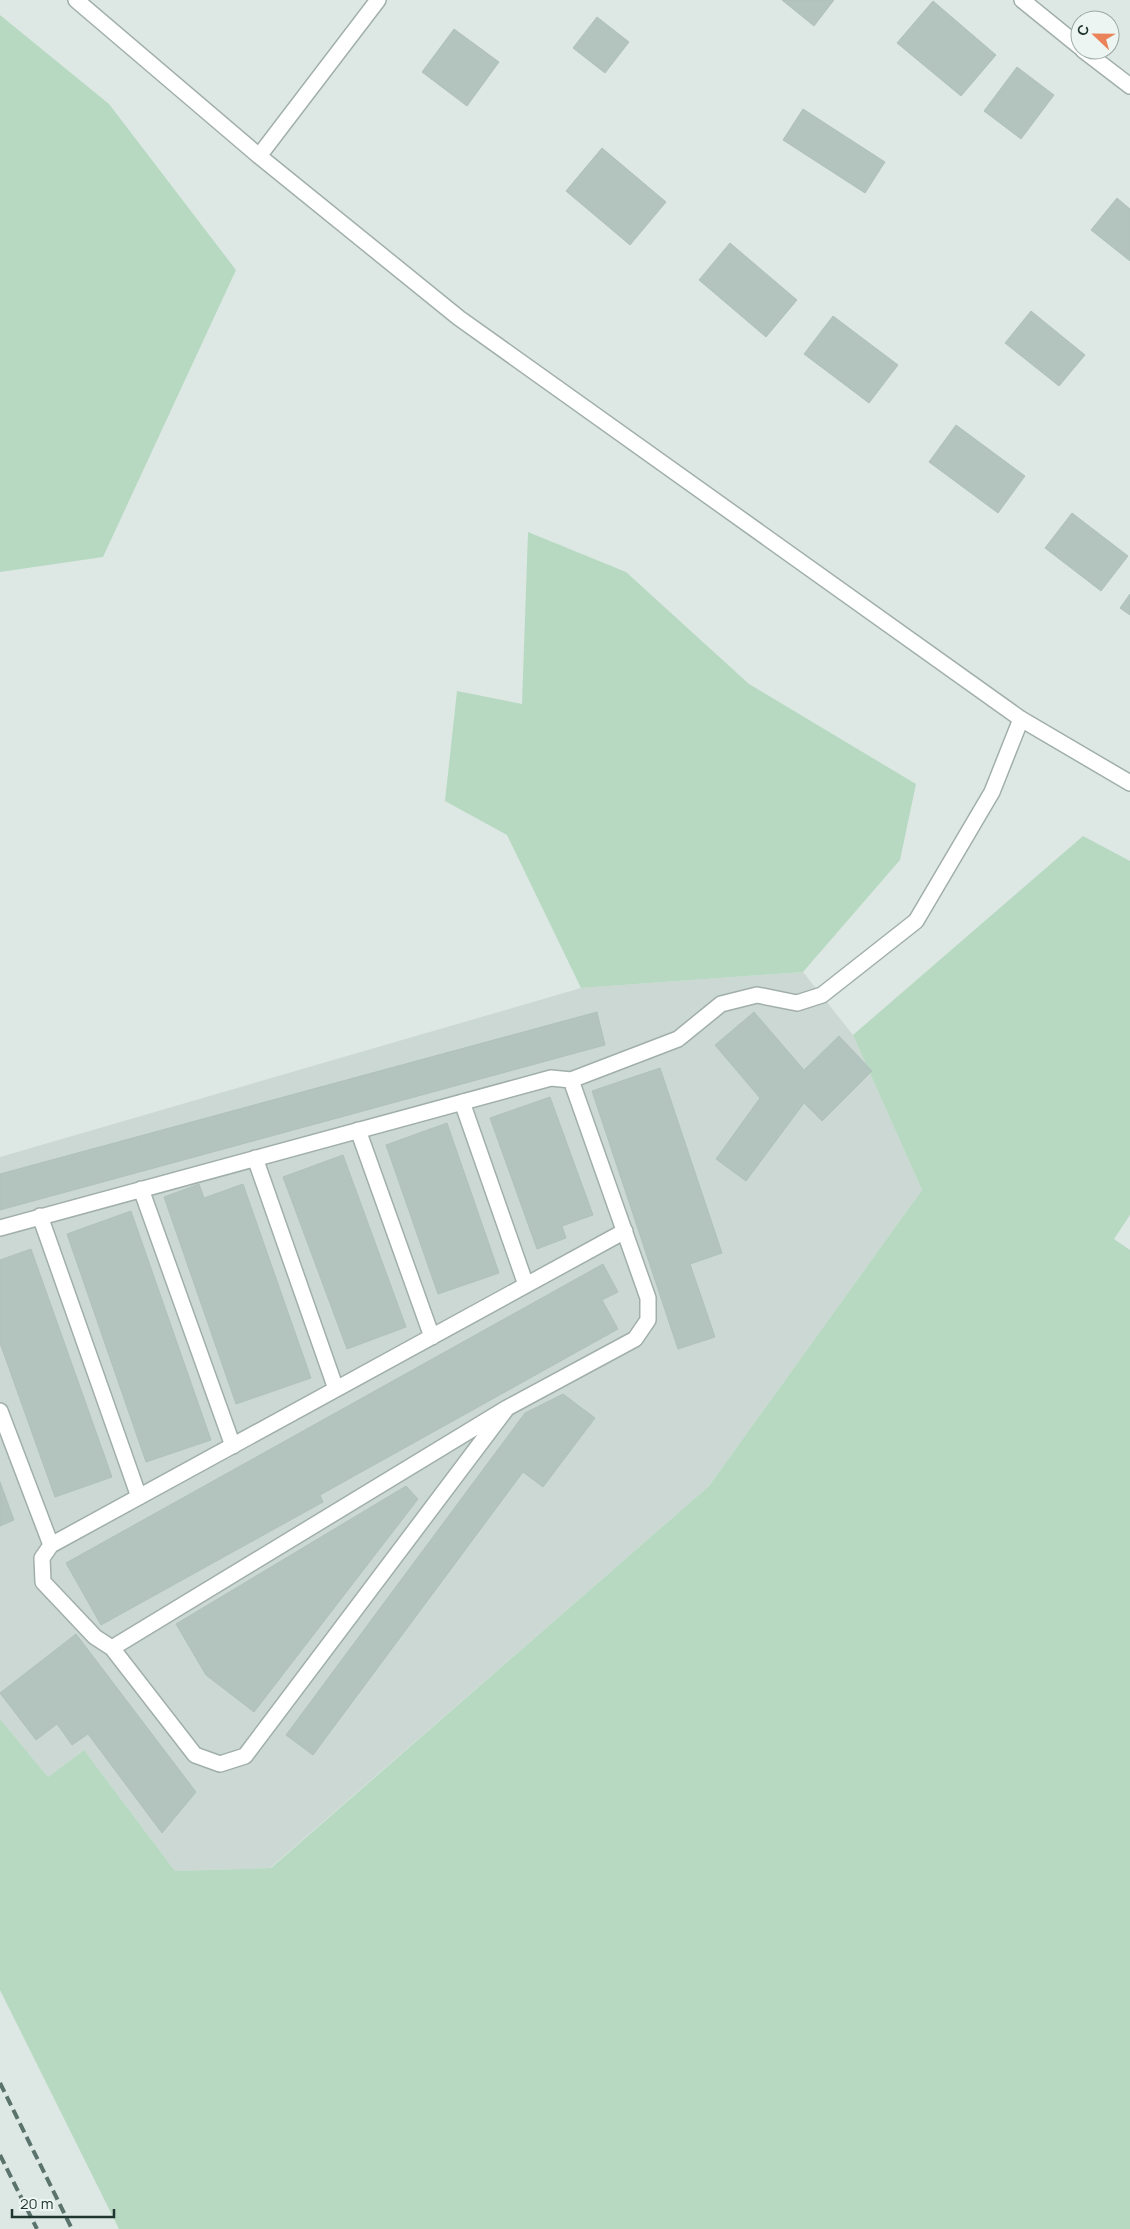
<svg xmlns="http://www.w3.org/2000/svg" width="1130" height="2229" font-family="Manrope,sans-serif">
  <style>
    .built { fill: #ccd8d3 }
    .green { fill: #b7d9c1 }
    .building { fill: #b3c3bd; stroke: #b0c1bb }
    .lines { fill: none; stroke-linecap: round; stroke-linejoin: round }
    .lane-casing { stroke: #a1afab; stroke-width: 18 }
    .street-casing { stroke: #a1afab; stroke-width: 18 }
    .lane { stroke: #fff; stroke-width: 15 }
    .street { stroke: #fff; stroke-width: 15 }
    .rail { stroke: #5a736d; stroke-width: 4; stroke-dasharray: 10 5; stroke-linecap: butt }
  </style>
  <rect width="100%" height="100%" fill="#dde8e4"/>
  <path class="built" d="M 803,972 L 853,1035 L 922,1190 L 709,1486 L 270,1868 L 175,1871 L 84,1750 L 48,1777 L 0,1719 L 0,1157 L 581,988 Z"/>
  <path class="green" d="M 0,15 L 109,104 L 236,270 L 103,557 L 0,572 Z
    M 528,532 L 626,572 L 749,684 L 916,784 L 900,860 L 803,972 L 581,988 L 507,835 L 445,801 L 457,691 L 522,704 Z
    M 1083,836 L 1130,861 L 1130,1215 L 1114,1239 L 1130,1250 L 1130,2229 L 119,2229 L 0,1990 L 0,1719 L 48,1777 L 84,1750 L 175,1871 L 271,1868 L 709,1486 L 922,1190 L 853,1035 Z"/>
  <path class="building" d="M 782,0 L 834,0 L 814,26 Z
    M 933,1 L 996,55 L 961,96 L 897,43 Z
    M 597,17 L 629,42 L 605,73 L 573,48 Z
    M 454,29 L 499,62 L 467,106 L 422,72 Z
    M 1017,67 L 1054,95 L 1021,139 L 984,111 Z
    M 803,109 L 885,162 L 865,193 L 783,140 Z
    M 602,148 L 666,202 L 630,245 L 566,191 Z
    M 1117,198 L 1130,209 L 1130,261 L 1091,230 Z
    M 730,243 L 797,300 L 766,337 L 699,280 Z
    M 1031,311 L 1085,355 L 1059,386 L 1005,343 Z
    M 833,316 L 898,365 L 869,403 L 804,354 Z
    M 956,425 L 1025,476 L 998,513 L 929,462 Z
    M 1072,513 L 1128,556 L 1101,591 L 1045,548 Z
    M 1130,594 L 1130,615 L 1120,608 Z
    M 597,1012 L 605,1045 L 0,1210 L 0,1174 Z
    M 754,1012 L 804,1070 L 839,1036 L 872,1071 L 822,1121 L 804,1103 L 746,1181 L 716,1159 L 760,1098 L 715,1045 Z
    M 660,1068 L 722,1253 L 690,1264 L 715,1337 L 678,1349 L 592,1091 Z
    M 550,1097 L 593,1215 L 562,1226 L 566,1238 L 537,1249 L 490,1118 Z
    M 447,1123 L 499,1273 L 438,1294 L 386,1145 Z
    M 343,1155 L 406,1327 L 347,1349 L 283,1177 Z
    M 199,1184 L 204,1198 L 243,1184 L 311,1378 L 236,1404 L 164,1197 Z
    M 131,1211 L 211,1440 L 146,1462 L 67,1234 Z
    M 31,1249 L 112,1477 L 55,1497 L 0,1343 L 0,1260 Z
    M 603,1264 L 618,1292 L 602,1300 L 618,1329 L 320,1495 L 323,1502 L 101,1625 L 66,1563 Z
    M 563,1394 L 595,1418 L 543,1487 L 523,1472 L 313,1755 L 286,1735 L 525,1413 Z
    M 0,1482 L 14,1520 L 0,1526 Z
    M 406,1486 L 418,1499 L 254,1712 L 206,1675 L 176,1624 Z
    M 76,1634 L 196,1792 L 162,1833 L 88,1734 L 72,1745 L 57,1724 L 36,1740 L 0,1693 Z"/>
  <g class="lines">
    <g class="lane-casing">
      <path id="lane" d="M 462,1102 L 526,1285
        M 358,1130 L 432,1337
        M 255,1158 L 336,1389
        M 141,1189 L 233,1446
        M 40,1216 L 139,1497
        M 0,1228 L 551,1078 L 571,1080 L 678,1039 L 721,1004 L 757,995 L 797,1003 L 822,995 L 916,921 L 992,792 L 1021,719
        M 507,1408 L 245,1756 L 220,1764 L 195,1755 L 112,1648 L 95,1637 L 43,1582 L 42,1558 L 51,1545 L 625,1231
        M 0,1411 L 51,1545
        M 112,1648 L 507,1408 L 635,1339 L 648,1320 L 648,1298 L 571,1080"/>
    </g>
    <g class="street-casing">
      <path id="street" d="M 76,0 L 259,156 L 459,318 L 1021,719 L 1130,783
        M 1022,0 L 1080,47
        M 1083,50 L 1130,86
        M 259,156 L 378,0"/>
    </g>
    <use href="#lane" class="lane"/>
    <use href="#street" class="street"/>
    <path class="rail" d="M 0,2083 L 72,2229
      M 0,2155 L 37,2229"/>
  </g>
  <g transform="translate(1095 35) rotate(292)"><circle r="24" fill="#edf5f2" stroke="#9ba9a5"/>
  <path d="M0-4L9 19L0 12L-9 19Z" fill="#ea835a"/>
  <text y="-8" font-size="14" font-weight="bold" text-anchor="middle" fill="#203731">С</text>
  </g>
  <path d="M12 2209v8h102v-8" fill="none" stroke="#203731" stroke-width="2.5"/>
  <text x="20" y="2209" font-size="15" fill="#203731" stroke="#edf5f2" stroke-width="4" paint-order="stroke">20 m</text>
</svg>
